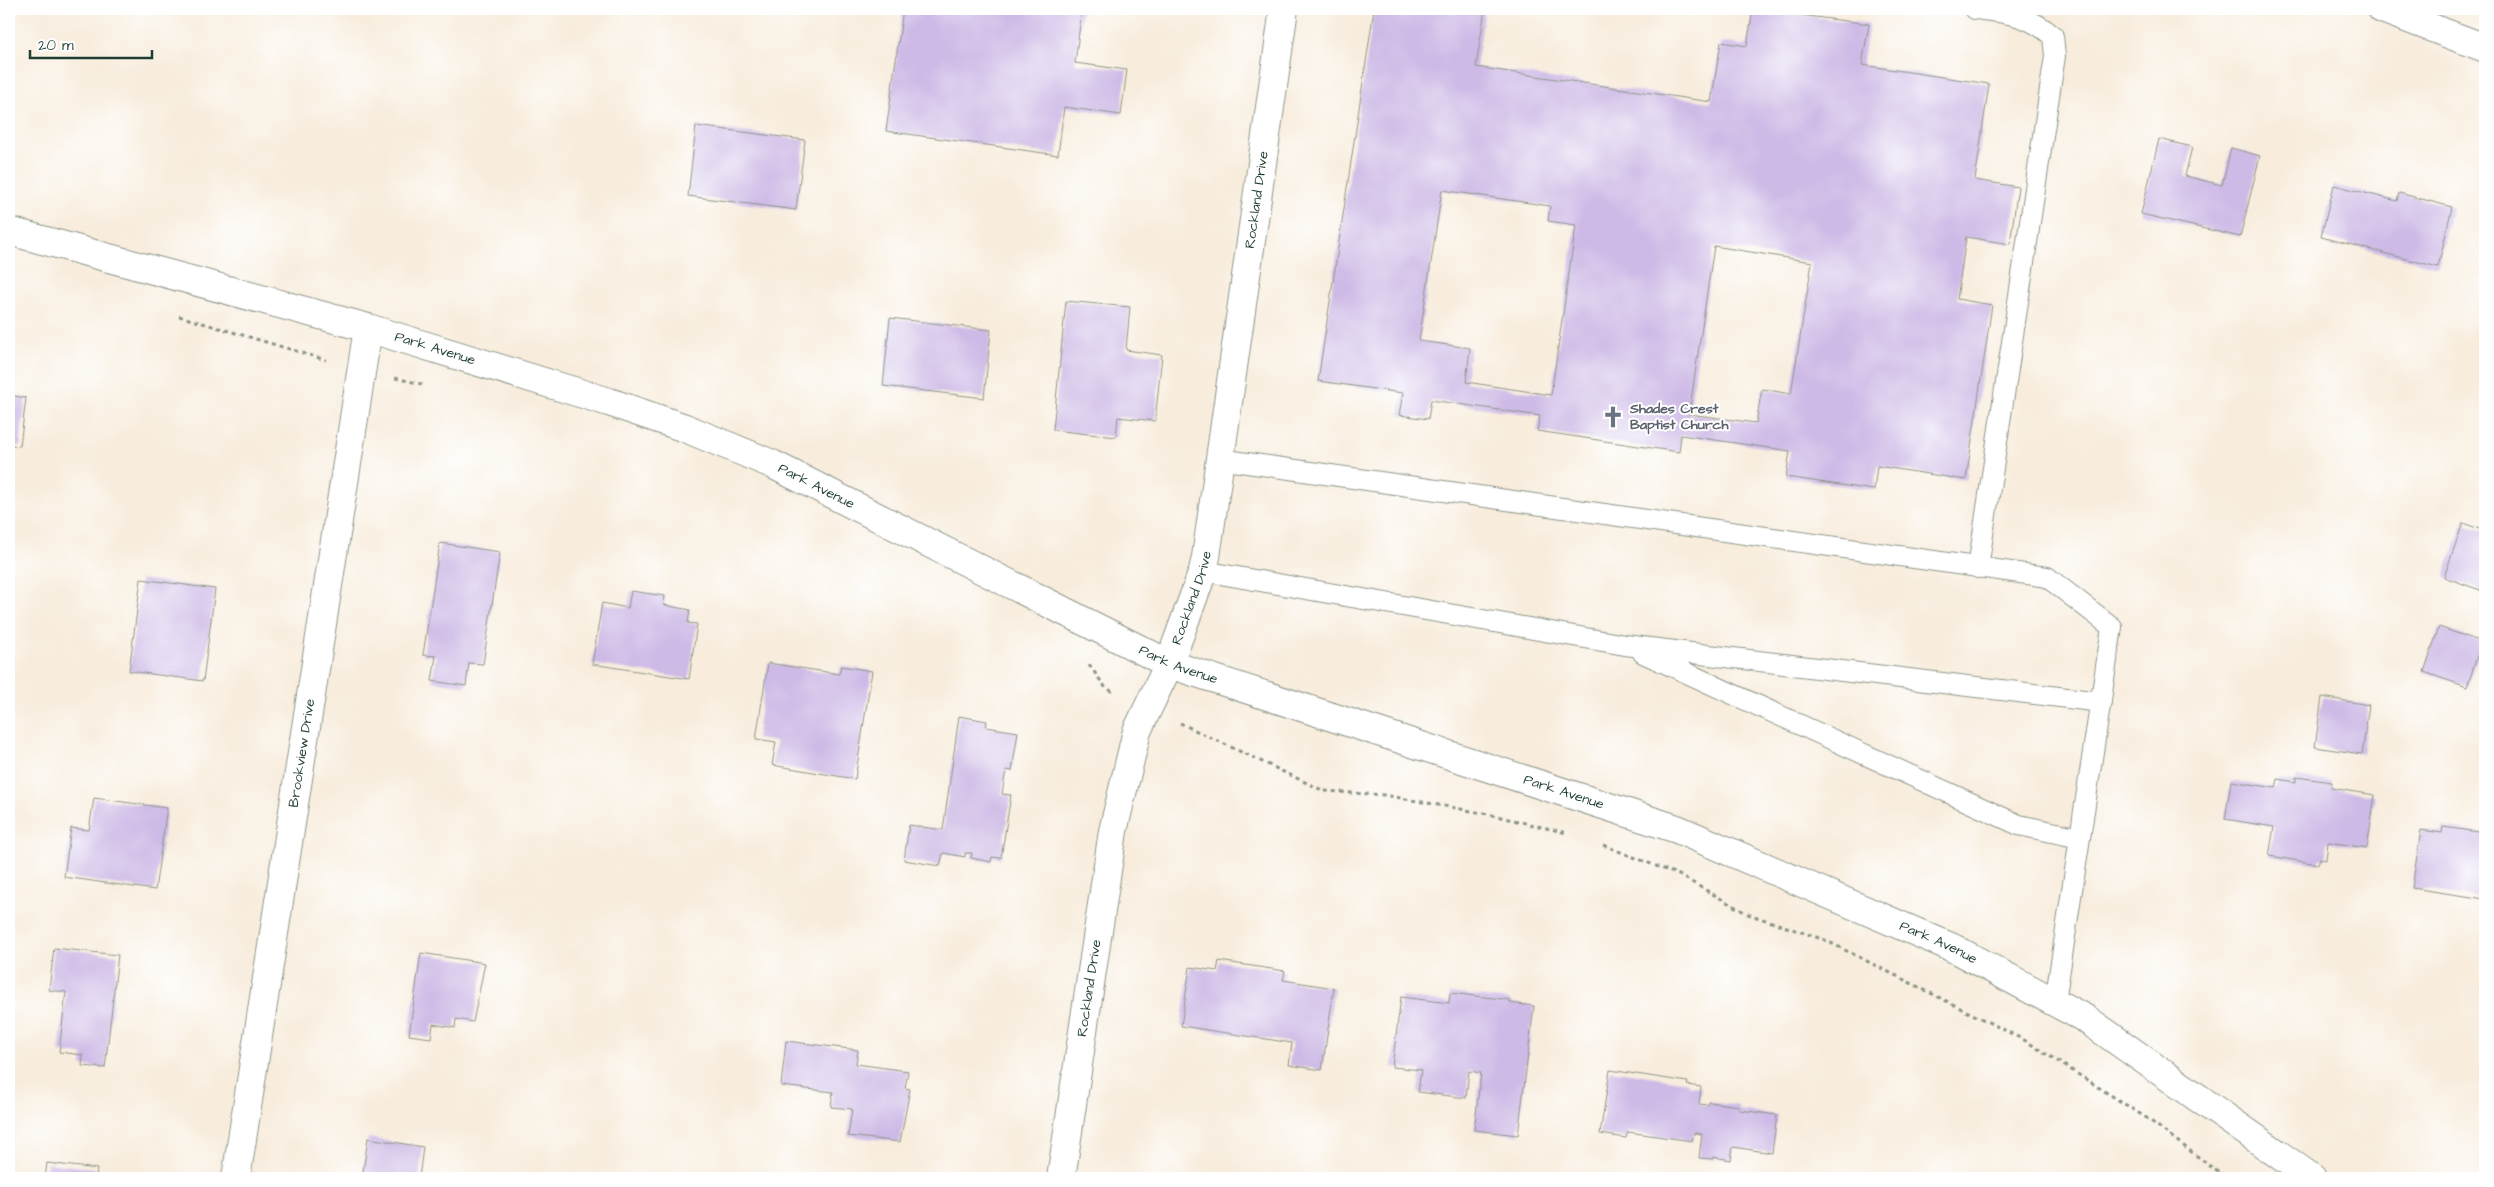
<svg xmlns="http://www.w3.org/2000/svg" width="2494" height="1187" font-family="'Architects Daughter',sans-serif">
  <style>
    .building { fill: #cdbae6; fill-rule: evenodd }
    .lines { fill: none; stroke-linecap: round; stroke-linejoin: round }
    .lane-casing { stroke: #8c9588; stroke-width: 22 }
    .street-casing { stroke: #8c9588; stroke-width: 30 }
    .path { stroke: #8c9588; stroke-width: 3; stroke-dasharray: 4 4; stroke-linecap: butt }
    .lane { stroke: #fff; stroke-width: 20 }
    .street { stroke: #fff; stroke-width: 28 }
    .labels { text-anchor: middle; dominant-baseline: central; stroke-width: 4; stroke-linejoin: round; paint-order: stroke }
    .street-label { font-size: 14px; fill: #1f3d34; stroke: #fff }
    .worship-label { font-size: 14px; font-weight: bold; fill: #5b616d; stroke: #fff; text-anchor: start }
  </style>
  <rect width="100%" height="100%" fill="#fff"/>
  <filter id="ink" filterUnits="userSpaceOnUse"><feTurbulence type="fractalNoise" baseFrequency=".02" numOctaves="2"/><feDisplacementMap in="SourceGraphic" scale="10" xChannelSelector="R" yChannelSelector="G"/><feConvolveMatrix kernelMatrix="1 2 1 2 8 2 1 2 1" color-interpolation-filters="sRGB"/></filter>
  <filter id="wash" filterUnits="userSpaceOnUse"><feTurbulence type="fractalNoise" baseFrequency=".0096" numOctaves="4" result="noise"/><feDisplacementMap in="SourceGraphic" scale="20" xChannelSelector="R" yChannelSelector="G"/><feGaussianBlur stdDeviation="1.12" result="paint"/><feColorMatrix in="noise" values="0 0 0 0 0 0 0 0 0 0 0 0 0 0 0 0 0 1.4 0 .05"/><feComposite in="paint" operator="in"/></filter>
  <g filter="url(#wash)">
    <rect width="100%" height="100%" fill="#f8eddd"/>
    <g id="blocks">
      <path class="building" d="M 903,9 L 1082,9 L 1075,63 L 1127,70 L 1121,115 L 1064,107 L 1058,155 L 886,131 Z
        M 1374,9 L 1485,9 L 1476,67 L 1711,102 L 1721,42 L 1747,46 L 1753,9 L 1869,24 L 1862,65 L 1989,84 L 1975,180 L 2018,187 L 2010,244 L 1966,237 L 1957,299 L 1992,305 L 1966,480 L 1877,466 L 1874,490 L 1786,477 L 1790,451 L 1681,435 L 1679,452 L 1537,431 L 1540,416 L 1431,400 L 1428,419 L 1399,415 L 1403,393 L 1318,381 ZM 1442,190 L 1550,206 L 1548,221 L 1576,225 L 1551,395 L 1466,382 L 1470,348 L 1419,341 ZM 1714,246 L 1812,262 L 1791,394 L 1762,389 L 1756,423 L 1689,414 Z
        M 696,126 L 805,140 L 796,210 L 688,196 Z
        M 2159,139 L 2192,147 L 2185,176 L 2222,185 L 2231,148 L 2260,156 L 2240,237 L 2141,214 Z
        M 2334,185 L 2397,201 L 2399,193 L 2452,207 L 2438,267 L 2321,237 Z
        M 1066,301 L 1130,307 L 1126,350 L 1162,355 L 1155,421 L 1118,417 L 1116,437 L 1053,430 Z
        M 890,318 L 991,330 L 984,398 L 883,386 Z
        M 9,395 L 26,398 L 20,446 L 9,445 Z
        M 2463,523 L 2485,531 L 2485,574 L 2480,590 L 2444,577 Z
        M 440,543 L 500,552 L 483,664 L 469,663 L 466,686 L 432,681 L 436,656 L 423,655 Z
        M 141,579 L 215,589 L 203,681 L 129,671 Z
        M 631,591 L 665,596 L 664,605 L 690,610 L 688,623 L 697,624 L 689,679 L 592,664 L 602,603 L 628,608 Z
        M 2439,627 L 2482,642 L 2467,687 L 2424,672 Z
        M 768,663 L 839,674 L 841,666 L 872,671 L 855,779 L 772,765 L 776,742 L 756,739 Z
        M 2322,697 L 2369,705 L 2362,754 L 2315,747 Z
        M 959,716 L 987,721 L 986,727 L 1018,732 L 1012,771 L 1006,770 L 1002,794 L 1011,795 L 1001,858 L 992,857 L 991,862 L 971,858 L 972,853 L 965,853 L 965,857 L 943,853 L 940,866 L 904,860 L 909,825 L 943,830 Z
        M 2296,777 L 2332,782 L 2331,788 L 2375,795 L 2367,848 L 2328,842 L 2326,860 L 2320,858 L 2318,864 L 2269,856 L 2274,827 L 2225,819 L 2231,781 L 2276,788 L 2278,779 L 2296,782 Z
        M 94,798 L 167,808 L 155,890 L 64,877 L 71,828 L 89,830 Z
        M 2443,827 L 2485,833 L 2485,899 L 2412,888 L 2421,830 L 2442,833 Z
        M 54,948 L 118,955 L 105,1068 L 82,1066 L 83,1055 L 59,1052 L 66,992 L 49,990 Z
        M 421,953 L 485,963 L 473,1022 L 456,1019 L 455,1028 L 433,1024 L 431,1038 L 409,1035 Z
        M 1219,961 L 1285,971 L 1283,980 L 1334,988 L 1322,1070 L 1289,1065 L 1292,1043 L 1181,1026 L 1190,967 L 1217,971 Z
        M 1450,993 L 1510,1000 L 1510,1003 L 1534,1006 L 1518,1135 L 1474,1130 L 1481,1073 L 1469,1071 L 1466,1098 L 1418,1092 L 1421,1070 L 1392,1067 L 1401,997 L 1449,1003 Z
        M 786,1041 L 858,1050 L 856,1064 L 908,1071 L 905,1088 L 910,1089 L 900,1142 L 848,1136 L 852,1109 L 831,1107 L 833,1092 L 781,1086 Z
        M 1610,1070 L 1688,1082 L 1687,1085 L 1701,1087 L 1699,1104 L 1708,1105 L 1709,1102 L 1739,1106 L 1739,1110 L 1777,1115 L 1772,1153 L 1733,1147 L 1731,1160 L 1714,1157 L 1714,1159 L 1699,1158 L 1702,1134 L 1694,1133 L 1692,1141 L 1628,1132 L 1626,1138 L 1600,1134 Z
        M 368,1138 L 423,1147 L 419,1178 L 362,1178 Z
        M 47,1163 L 97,1169 L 96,1178 L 45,1178 Z"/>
    </g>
  </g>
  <g filter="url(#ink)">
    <use href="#blocks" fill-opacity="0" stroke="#8c9588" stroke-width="1"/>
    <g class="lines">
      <g class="lane-casing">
        <path id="lane" d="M 1975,9 C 2007,13 2027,14 2053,36 L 2055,56 L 1978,568
          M 1219,459 L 2047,577 L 2112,627 L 2055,1002
          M 1203,571 L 1625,645 L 2101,702
          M 1643,653 L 2019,825 L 2080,838"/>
      </g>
      <g class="street-casing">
        <g id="street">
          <path d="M 2382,9 L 2485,48"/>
          <path id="s1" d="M 9,231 L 368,328 L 609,402 L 685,428 L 772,464 L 1169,664 L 1677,829 L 1953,948 L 2086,1019 L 2312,1178"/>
          <path id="s2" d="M 236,1178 L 368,328"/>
          <path id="s3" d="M 1061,1178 L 1113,831 L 1137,731 L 1169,664 L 1203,571 L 1206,557 L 1284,9"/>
        </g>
      </g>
      <path class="path" d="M 179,316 L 326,360
        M 395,378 L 426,385
        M 1089,665 L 1106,688 L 1115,693
        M 1180,723 L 1324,791 L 1384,795 L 1488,814 L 1567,833
        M 1603,845 L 1679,875 L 1748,914 L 1825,940 L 2026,1041 L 2148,1119 L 2226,1178"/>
      <use href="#lane" class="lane"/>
      <use href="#street" class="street"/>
    </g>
  </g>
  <defs>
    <g id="church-bare" transform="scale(1.725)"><path d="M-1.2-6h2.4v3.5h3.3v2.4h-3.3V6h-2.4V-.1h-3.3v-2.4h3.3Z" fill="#6b7280" stroke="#fff" stroke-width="2.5" paint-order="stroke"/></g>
  </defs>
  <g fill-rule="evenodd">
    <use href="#church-bare" x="1613" y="417"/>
  </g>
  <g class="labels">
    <g class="street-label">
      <text stroke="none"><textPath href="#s3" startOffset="1002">Rockland Drive</textPath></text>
      <text stroke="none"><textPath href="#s1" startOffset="442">Park Avenue</textPath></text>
      <text stroke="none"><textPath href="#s1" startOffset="848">Park Avenue</textPath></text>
      <text stroke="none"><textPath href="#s3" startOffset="598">Rockland Drive</textPath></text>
      <text stroke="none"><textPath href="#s1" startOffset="1252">Park Avenue</textPath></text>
      <text stroke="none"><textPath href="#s2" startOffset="430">Brookview Drive</textPath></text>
      <text stroke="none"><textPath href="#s1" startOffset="1658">Park Avenue</textPath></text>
      <text stroke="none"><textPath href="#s1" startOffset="2062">Park Avenue</textPath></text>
      <text stroke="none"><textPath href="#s3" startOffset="192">Rockland Drive</textPath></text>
    </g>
    <g class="worship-label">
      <text x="1630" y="409">Shades Crest<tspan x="1630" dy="16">Baptist Church</tspan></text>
    </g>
  </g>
  <rect width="2494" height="1187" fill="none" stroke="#fff" stroke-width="30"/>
  <path d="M30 50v8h122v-8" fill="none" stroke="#1f3d34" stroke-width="2.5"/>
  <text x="38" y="50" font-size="15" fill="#1f3d34" stroke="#ffffff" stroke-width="4" paint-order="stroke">20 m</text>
</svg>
